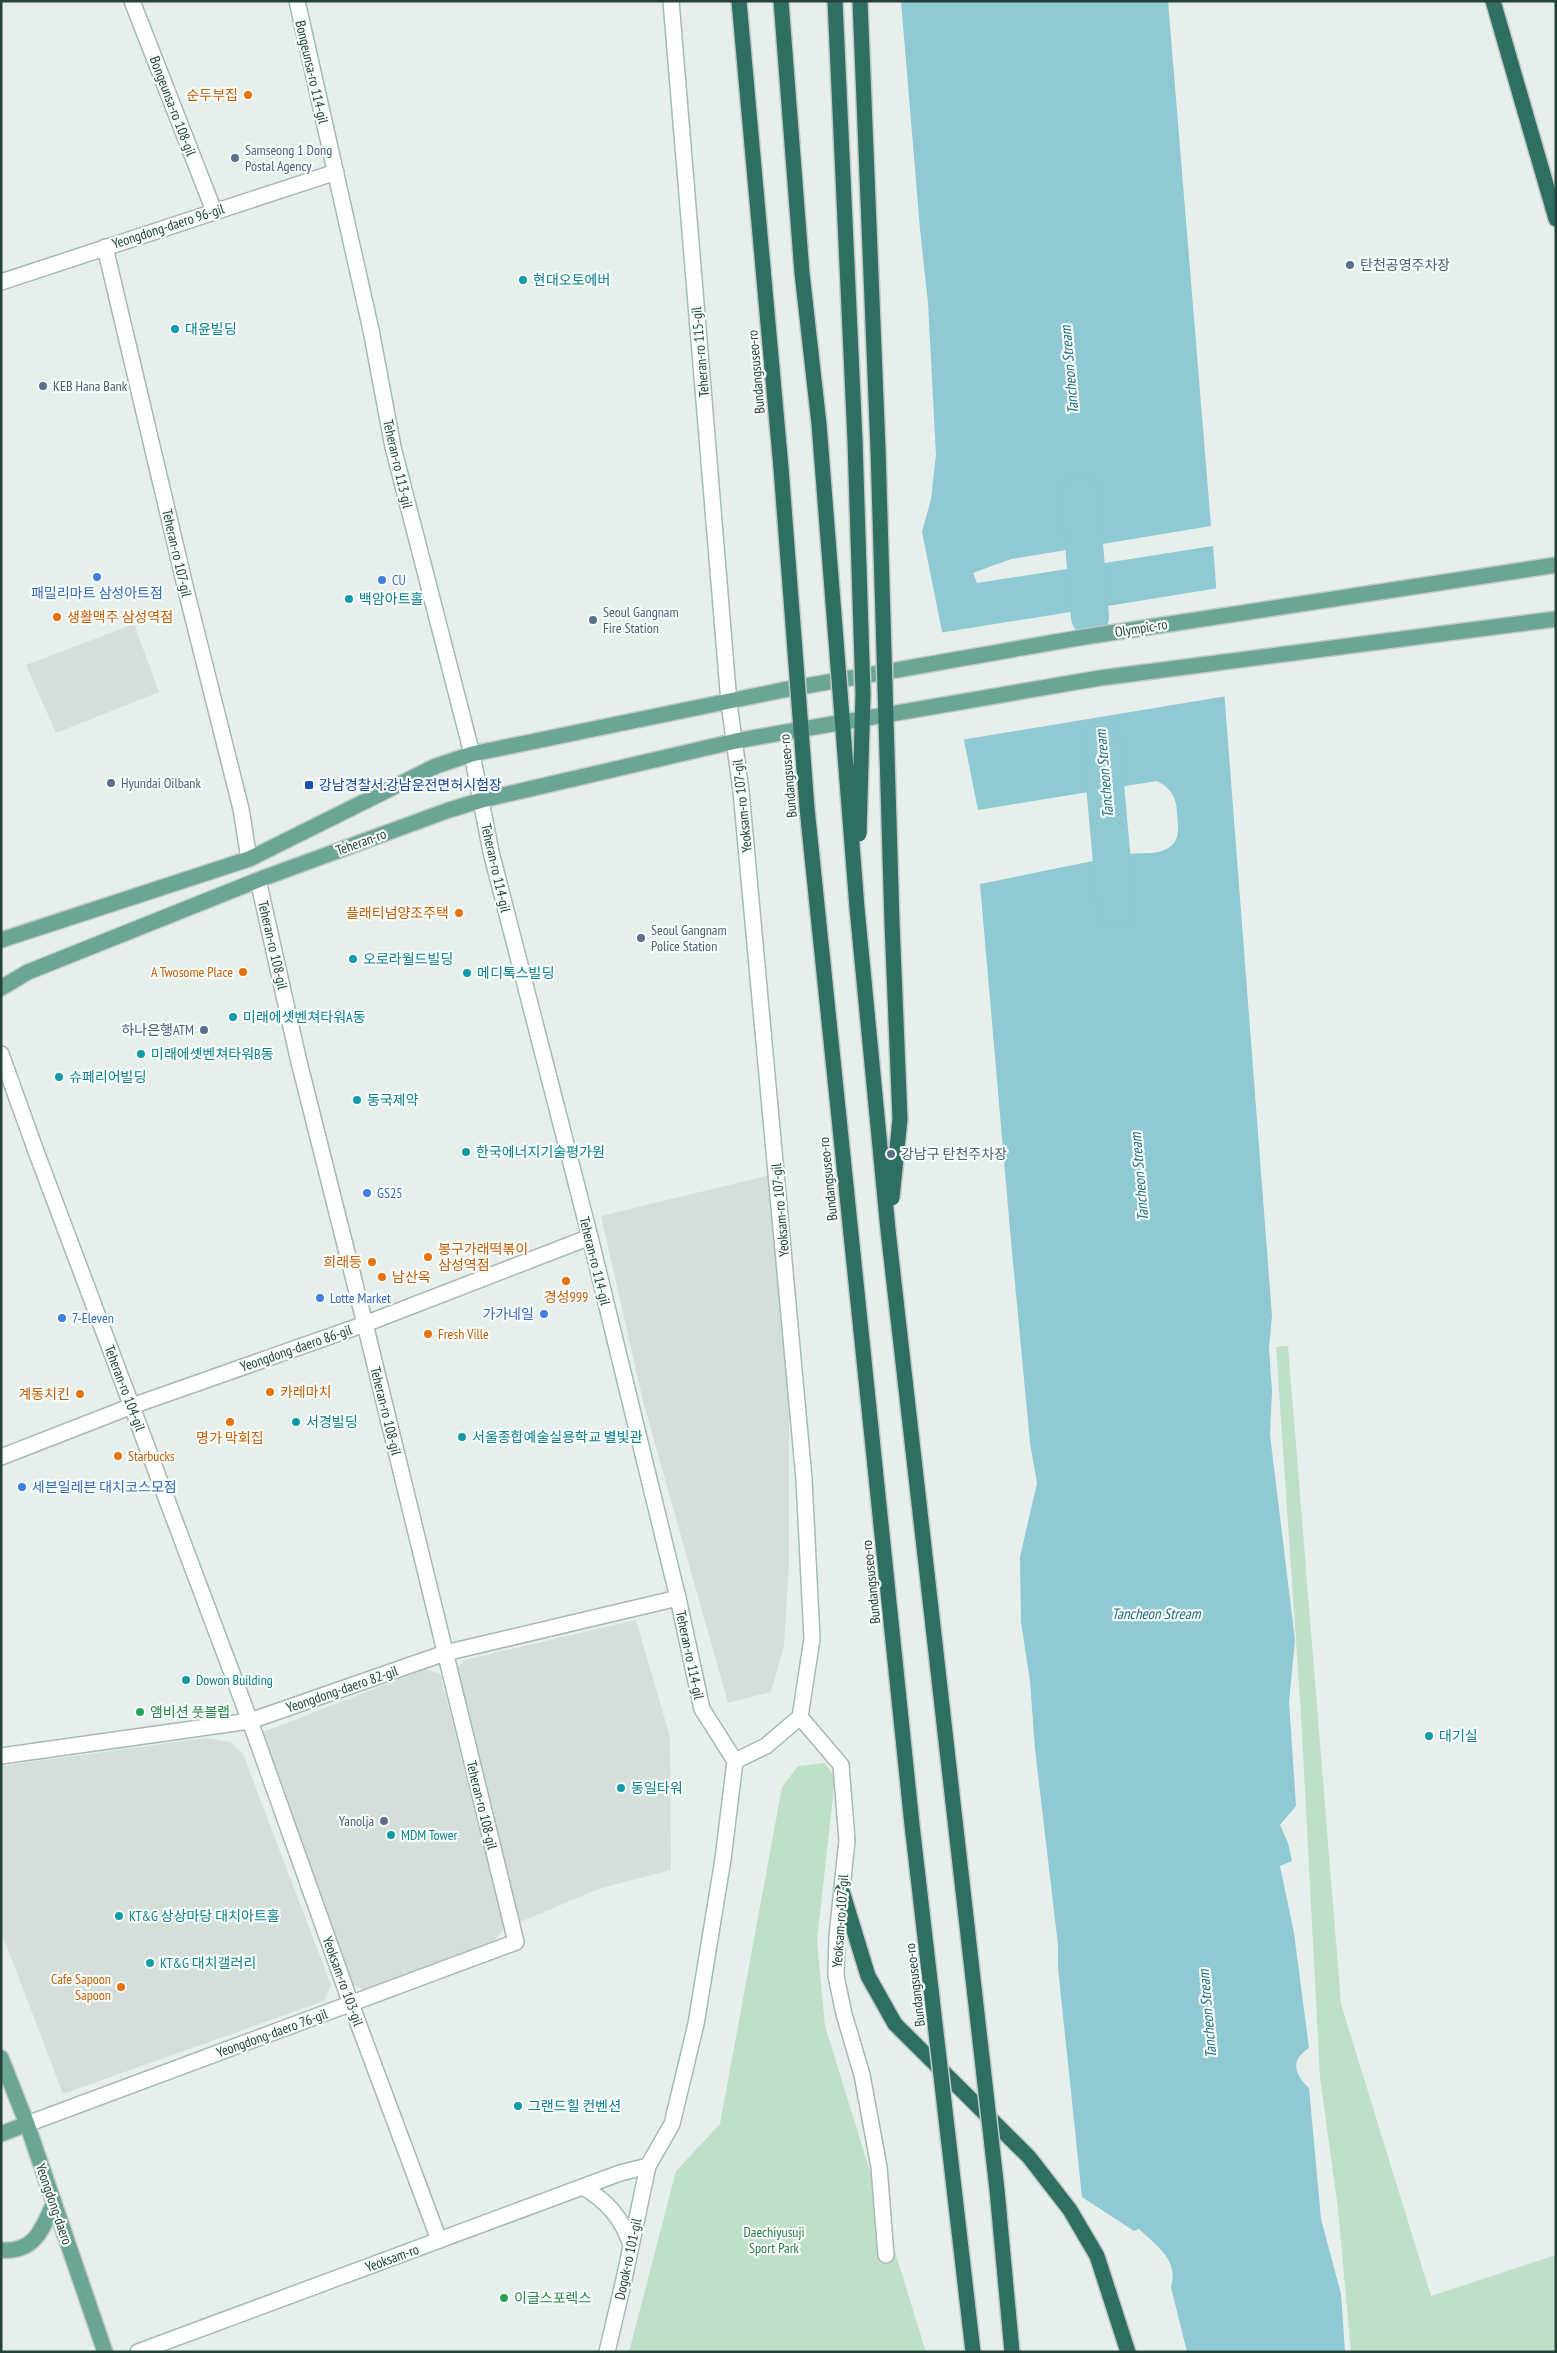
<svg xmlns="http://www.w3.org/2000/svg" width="1557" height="2353" font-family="'PT Sans Narrow','Noto Sans KR',sans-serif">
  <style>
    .built { fill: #d4dfda }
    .green { fill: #bfe0c8 }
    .water { fill: #8ec9d4 }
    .pier { fill: #e6efeb }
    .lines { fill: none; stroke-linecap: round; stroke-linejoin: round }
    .river { stroke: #8ec9d4; stroke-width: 38 }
    .street-casing { stroke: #a8b8b2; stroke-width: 18 }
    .secondary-casing { stroke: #a4bbb3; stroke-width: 18 }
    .primary-casing { stroke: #c2cac8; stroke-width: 18 }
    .highway-casing { stroke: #c2cac8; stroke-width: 18 }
    .street { stroke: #fff; stroke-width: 15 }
    .secondary { stroke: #fff; stroke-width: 15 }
    .primary { stroke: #6aa596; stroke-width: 15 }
    .highway { stroke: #2f6f62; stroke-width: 15 }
    .primary-bridge-casing { stroke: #c2cac8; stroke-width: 18; stroke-linecap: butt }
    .highway-bridge-casing { stroke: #c2cac8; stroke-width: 18; stroke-linecap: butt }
    .primary-bridge { stroke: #6aa596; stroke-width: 15 }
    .highway-bridge { stroke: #2f6f62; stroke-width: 15 }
    .food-dot { fill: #e8710a; stroke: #f7fbf9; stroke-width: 2 }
    .service-dot { fill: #5c6f8a; stroke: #f7fbf9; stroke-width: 2 }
    .culture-dot { fill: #0f9aa8; stroke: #f7fbf9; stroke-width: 2 }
    .shop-dot { fill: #3f7fe0; stroke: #f7fbf9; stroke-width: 2 }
    .transit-dot { fill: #1a4fb4; stroke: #f7fbf9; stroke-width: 2 }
    .leisure-dot { fill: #2e9e5b; stroke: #f7fbf9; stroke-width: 2 }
    .labels { text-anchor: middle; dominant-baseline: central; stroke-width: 4.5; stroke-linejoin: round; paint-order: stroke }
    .street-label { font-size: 14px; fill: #24423a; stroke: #f7fbf9 }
    .food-label { font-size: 14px; fill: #c56008; stroke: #f7fbf9; text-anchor: end }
    .service-label { font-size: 14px; fill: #4e5e75; stroke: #f7fbf9; text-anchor: start }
    .culture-label { font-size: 14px; fill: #0d838f; stroke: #f7fbf9; text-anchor: start }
    .shop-label { font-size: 14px; fill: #366cbe; stroke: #f7fbf9; text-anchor: start }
    .transit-label { font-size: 14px; fill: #164399; stroke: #f7fbf9; text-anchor: start }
    .leisure-label { font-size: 14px; fill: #27864d; stroke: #f7fbf9; text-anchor: start }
    .park-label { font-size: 14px; fill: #2d7a4b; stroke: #f7fbf9 }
    .water-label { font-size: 15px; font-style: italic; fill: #1c6f80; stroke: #f7fbf9 }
  </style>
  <rect width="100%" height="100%" fill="#e6efeb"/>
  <path class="built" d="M 134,624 L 159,692 L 56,733 L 26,665 Z
    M 770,1175 L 786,1328 L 789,1417 L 789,1562 L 784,1646 L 771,1692 L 728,1703 L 643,1401 L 601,1216 Z
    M 636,1620 L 670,1737 L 671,1870 L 601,1888 L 520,1922 L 456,1670 L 464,1660 Z
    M 426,1669 L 440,1674 L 505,1927 L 490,1946 L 367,1992 L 352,1984 L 261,1739 L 263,1732 Z
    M 206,1738 L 230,1742 L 243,1754 L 331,1985 L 324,2001 L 63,2094 L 1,1931 L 1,1766 Z"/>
  <path class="green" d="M 1288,1346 L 1341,2004 L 1431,2296 L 1556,2255 L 1556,2352 L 1351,2352 L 1338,2209 L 1320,2077 L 1301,1714 L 1276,1347 Z
    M 825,1763 L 835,1778 L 817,1941 L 825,2026 L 926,2352 L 629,2352 L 676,2171 L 720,2124 L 782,1787 L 798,1766 Z"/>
  <path class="water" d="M 901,1 L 1168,1 L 1211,526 L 1011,559 L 973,573 L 977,583 L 1213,546 L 1272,1316 L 1269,1348 L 1272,1391 L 1270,1435 L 1295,1640 L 1289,1702 L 1296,1806 L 1280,1825 L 1288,1843 L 1292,1861 L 1280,1866 L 1294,1933 L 1309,2048 C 1290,2060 1294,2074 1309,2088 L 1321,2219 L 1341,2294 L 1345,2352 L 1187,2352 L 1171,2287 C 1179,2260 1157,2246 1139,2229 L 1134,2231 L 1082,2197 L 1058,1968 L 1058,1945 L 1035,1749 L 1030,1681 L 1021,1622 L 1020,1557 L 1037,1483 L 1030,1443 L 1011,1241 L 980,884 C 1030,874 1080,863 1130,854 C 1145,852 1162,856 1173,844 C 1180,837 1178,823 1177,814 C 1177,798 1171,788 1157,781 L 978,810 L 922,532 L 931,499 L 936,455 L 928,303 L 920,229 Z"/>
  <path class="pier" d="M 1219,588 L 1227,696 L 961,740 L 939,633 Z"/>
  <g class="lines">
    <path class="river" d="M 1080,495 L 1090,617
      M 1101,739 L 1116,908"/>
    <g class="street-casing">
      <path id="street" d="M 132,1 L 214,211
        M 105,247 L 187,594 L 241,809 L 249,859
        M 1,282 L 336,172
        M 1,1054 L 37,1154 L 250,1721 L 351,2004 L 439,2240
        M 1,1457 L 132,1406 L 365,1324 L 590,1237
        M 800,1717 L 841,1765 L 847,1840 L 837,1937 L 836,1976 L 844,2014 L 862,2075 L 879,2167 L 886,2255
        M 1,1756 L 250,1721 L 445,1653 L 678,1598
        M 27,2124 L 516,1942 L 365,1324 L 299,1062 L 258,880"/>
    </g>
    <g class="secondary-casing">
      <path id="secondary" d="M 297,1 L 371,330 L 393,447 L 472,754 L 491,852 L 590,1237 L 678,1598 L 702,1709 L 735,1761
        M 671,1 L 729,703 L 741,791 L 804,1479 L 812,1639 L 800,1717 L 766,1746 L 735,1761
        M 583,2187 C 607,2201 622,2218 631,2245
        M 138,2352 L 620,2173 L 648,2166
        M 607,2352 L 623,2284 L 648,2166 L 672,2124 L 696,2024 L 723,1859 L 735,1761"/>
    </g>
    <g class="primary-casing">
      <path id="primary" d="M 1,940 L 249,859 L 436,766 L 472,754 L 783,690 L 1084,637 L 1556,565
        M 1,988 L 28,972 L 258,880 L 449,810 L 482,800 L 736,741 L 786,732
        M 1,2058 L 27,2124 L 105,2352
        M 1,2134 L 27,2124
        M 1,2250 C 35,2253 42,2229 54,2203"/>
    </g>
    <g class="highway-casing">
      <path id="highway" d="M 860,1 L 878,449
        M 1493,1 L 1556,219
        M 842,1891 L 868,1976 L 895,2024 L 1029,2157 L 1070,2210 L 1097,2256 L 1128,2352"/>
    </g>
    <use href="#street" class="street"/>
    <use href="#secondary" class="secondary"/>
    <use href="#primary" class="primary"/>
    <use href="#highway" class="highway"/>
    <g class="primary-bridge-casing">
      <path id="primary-bridge" d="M 786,732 L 1100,678 L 1556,619"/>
    </g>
    <g class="highway-bridge-casing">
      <path id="highway-bridge" d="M 739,1 L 781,468 L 807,808 L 912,1825 L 973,2352
        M 781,1 L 802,273 L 819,424 L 857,908 L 888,1230 L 997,2190 L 1012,2352
        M 835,1 L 855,441 L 863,694 L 859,834
        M 878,449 L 892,923 L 900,1119 L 892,1198"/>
    </g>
    <use href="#primary-bridge" class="primary-bridge"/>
    <use href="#highway-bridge" class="highway-bridge"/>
  </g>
  <g class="food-dot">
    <circle cx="248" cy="95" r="5"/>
    <circle cx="57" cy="617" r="5"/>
    <circle cx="459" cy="913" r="5"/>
    <circle cx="243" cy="972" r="5"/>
    <circle cx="428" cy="1257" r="5"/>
    <circle cx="372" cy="1262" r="5"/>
    <circle cx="382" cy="1277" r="5"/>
    <circle cx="566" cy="1281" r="5"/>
    <circle cx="428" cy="1334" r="5"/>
    <circle cx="270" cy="1392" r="5"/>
    <circle cx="80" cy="1394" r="5"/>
    <circle cx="230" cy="1422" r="5"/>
    <circle cx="118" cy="1456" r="5"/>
    <circle cx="121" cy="1987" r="5"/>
  </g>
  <g class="service-dot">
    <circle cx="235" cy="158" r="5"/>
    <circle cx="1350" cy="265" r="5"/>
    <circle cx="43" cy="386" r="5"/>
    <circle cx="593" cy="620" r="5"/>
    <circle cx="111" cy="783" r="5"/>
    <circle cx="641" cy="938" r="5"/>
    <circle cx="204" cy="1030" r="5"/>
    <circle cx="891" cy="1154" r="5"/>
    <circle cx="384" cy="1821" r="5"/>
  </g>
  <g class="culture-dot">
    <circle cx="523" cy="280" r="5"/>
    <circle cx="175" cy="329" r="5"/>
    <circle cx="349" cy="599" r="5"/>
    <circle cx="353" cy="959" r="5"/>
    <circle cx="467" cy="973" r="5"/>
    <circle cx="233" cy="1017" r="5"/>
    <circle cx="141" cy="1054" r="5"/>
    <circle cx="59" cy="1077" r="5"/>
    <circle cx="357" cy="1100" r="5"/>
    <circle cx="466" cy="1152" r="5"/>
    <circle cx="296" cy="1422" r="5"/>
    <circle cx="462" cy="1437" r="5"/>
    <circle cx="186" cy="1680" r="5"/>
    <circle cx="1429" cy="1736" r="5"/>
    <circle cx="621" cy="1788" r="5"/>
    <circle cx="391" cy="1835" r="5"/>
    <circle cx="119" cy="1916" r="5"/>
    <circle cx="150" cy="1963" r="5"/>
    <circle cx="518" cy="2106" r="5"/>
  </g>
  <g class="shop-dot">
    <circle cx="97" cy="577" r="5"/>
    <circle cx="382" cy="580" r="5"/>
    <circle cx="367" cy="1193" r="5"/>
    <circle cx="320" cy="1298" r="5"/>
    <circle cx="544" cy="1314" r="5"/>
    <circle cx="62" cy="1318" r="5"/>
    <circle cx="22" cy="1487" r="5"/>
  </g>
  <rect class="transit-dot" x="304" y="780" width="10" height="10" rx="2.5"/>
  <g class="leisure-dot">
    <circle cx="140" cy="1712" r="5"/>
    <circle cx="504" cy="2298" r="5"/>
  </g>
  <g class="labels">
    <g class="street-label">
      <text transform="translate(312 72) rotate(77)">Bongeunsa-ro 114-gil</text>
      <text transform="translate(173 106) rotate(69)">Bongeunsa-ro 108-gil</text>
      <text transform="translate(168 226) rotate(-18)">Yeongdong-daero 96-gil</text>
      <text transform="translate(700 352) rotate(-95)">Teheran-ro 115-gil</text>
      <text transform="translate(756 372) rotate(-95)">Bundangsuseo-ro</text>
      <text transform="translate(398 464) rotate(77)">Teheran-ro 113-gil</text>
      <text transform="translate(177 553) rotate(77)">Teheran-ro 107-gil</text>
      <text transform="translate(1141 628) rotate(-9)">Olympic-ro</text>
      <text transform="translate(788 776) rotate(-95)">Bundangsuseo-ro</text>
      <text transform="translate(742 806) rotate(-96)">Yeoksam-ro 107-gil</text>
      <text transform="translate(361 842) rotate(-20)">Teheran-ro</text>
      <text transform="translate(496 868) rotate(77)">Teheran-ro 114-gil</text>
      <text transform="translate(273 945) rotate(77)">Teheran-ro 108-gil</text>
      <text transform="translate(828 1179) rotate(-96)">Bundangsuseo-ro</text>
      <text transform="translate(780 1210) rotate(-95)">Yeoksam-ro 107-gil</text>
      <text transform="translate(595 1261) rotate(76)">Teheran-ro 114-gil</text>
      <text transform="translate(296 1348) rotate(-19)">Yeongdong-daero 86-gil</text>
      <text transform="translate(125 1388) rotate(69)">Teheran-ro 104-gil</text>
      <text transform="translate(386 1411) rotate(76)">Teheran-ro 108-gil</text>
      <text transform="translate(871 1582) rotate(-96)">Bundangsuseo-ro</text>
      <text transform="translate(690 1655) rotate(78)">Teheran-ro 114-gil</text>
      <text transform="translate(342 1689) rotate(-19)">Yeongdong-daero 82-gil</text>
      <text transform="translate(482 1805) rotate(76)">Teheran-ro 108-gil</text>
      <text transform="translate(840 1921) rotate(-86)">Yeoksam-ro 107-gil</text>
      <text transform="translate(343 1981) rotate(70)">Yeoksam-ro 103-gil</text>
      <text transform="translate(915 1985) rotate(-97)">Bundangsuseo-ro</text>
      <text transform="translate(272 2033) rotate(-20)">Yeongdong-daero 76-gil</text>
      <text transform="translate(54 2204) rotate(71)">Yeongdong-daero</text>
      <text transform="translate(392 2258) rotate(-20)">Yeoksam-ro</text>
      <text transform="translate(628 2259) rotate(-78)">Dogok-ro 101-gil</text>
    </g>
    <g class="food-label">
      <text x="238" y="95">순두부집</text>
      <text x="67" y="617" text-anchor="start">생활맥주 삼성역점</text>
      <text x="449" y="913">플래티넘양조주택</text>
      <text x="233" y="972">A Twosome Place</text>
      <text x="438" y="1249" text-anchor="start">봉구가래떡볶이<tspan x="438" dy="16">삼성역점</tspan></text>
      <text x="362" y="1262">희래등</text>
      <text x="392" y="1277" text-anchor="start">남산옥</text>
      <text x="566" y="1297" text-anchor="middle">경성999</text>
      <text x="438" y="1334" text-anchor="start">Fresh Ville</text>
      <text x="280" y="1392" text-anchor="start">카레마치</text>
      <text x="70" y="1394">계동치킨</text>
      <text x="230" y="1438" text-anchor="middle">명가 막회집</text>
      <text x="128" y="1456" text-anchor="start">Starbucks</text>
      <text x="111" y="1979">Cafe Sapoon<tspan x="111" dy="16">Sapoon</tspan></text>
    </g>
    <g class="service-label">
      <text x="245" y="150">Samseong 1 Dong<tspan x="245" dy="16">Postal Agency</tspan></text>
      <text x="1360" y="265">탄천공영주차장</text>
      <text x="53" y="386">KEB Hana Bank</text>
      <text x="603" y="612">Seoul Gangnam<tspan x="603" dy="16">Fire Station</tspan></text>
      <text x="121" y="783">Hyundai Oilbank</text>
      <text x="651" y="930">Seoul Gangnam<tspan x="651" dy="16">Police Station</tspan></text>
      <text x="194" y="1030" text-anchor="end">하나은행ATM</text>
      <text x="901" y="1154">강남구 탄천주차장</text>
      <text x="374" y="1821" text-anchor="end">Yanolja</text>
    </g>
    <g class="culture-label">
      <text x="533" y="280">현대오토에버</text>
      <text x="185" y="329">대윤빌딩</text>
      <text x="359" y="599">백암아트홀</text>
      <text x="363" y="959">오로라월드빌딩</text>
      <text x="477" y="973">메디톡스빌딩</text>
      <text x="243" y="1017">미래에셋벤쳐타워A동</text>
      <text x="151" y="1054">미래에셋벤쳐타워B동</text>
      <text x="69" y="1077">슈페리어빌딩</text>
      <text x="367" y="1100">동국제약</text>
      <text x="476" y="1152">한국에너지기술평가원</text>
      <text x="306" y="1422">서경빌딩</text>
      <text x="472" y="1437">서울종합예술실용학교 별빛관</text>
      <text x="196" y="1680">Dowon Building</text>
      <text x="1439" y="1736">대기실</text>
      <text x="631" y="1788">동일타워</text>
      <text x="401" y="1835">MDM Tower</text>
      <text x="129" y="1916">KT&amp;G 상상마당 대치아트홀</text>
      <text x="160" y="1963">KT&amp;G 대치갤러리</text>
      <text x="528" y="2106">그랜드힐 컨벤션</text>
    </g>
    <g class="shop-label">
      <text x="392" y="580">CU</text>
      <text x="97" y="593" text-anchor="middle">패밀리마트 삼성아트점</text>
      <text x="377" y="1193">GS25</text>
      <text x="330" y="1298">Lotte Market</text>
      <text x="534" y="1314" text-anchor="end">가가네일</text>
      <text x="72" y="1318">7-Eleven</text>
      <text x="32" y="1487">세븐일레븐 대치코스모점</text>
    </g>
    <g class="transit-label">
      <text x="319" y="785">강남경찰서.강남운전면허시험장</text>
    </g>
    <g class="leisure-label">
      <text x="150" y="1712">앰비션 풋볼랩</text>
      <text x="514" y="2298">이글스포렉스</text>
    </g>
    <g class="park-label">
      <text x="774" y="2232">Daechiyusuji<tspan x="774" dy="16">Sport Park</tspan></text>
    </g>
    <g class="water-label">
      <text transform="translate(1069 370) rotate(-95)">Tancheon Stream</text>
      <text transform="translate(1104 774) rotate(-95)">Tancheon Stream</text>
      <text transform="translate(1139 1177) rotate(-95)">Tancheon Stream</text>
      <text x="1156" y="1613">Tancheon Stream</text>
      <text transform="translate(1207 2014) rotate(-95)">Tancheon Stream</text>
    </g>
  </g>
  <rect width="1557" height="2353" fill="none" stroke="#24423a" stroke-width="5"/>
</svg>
